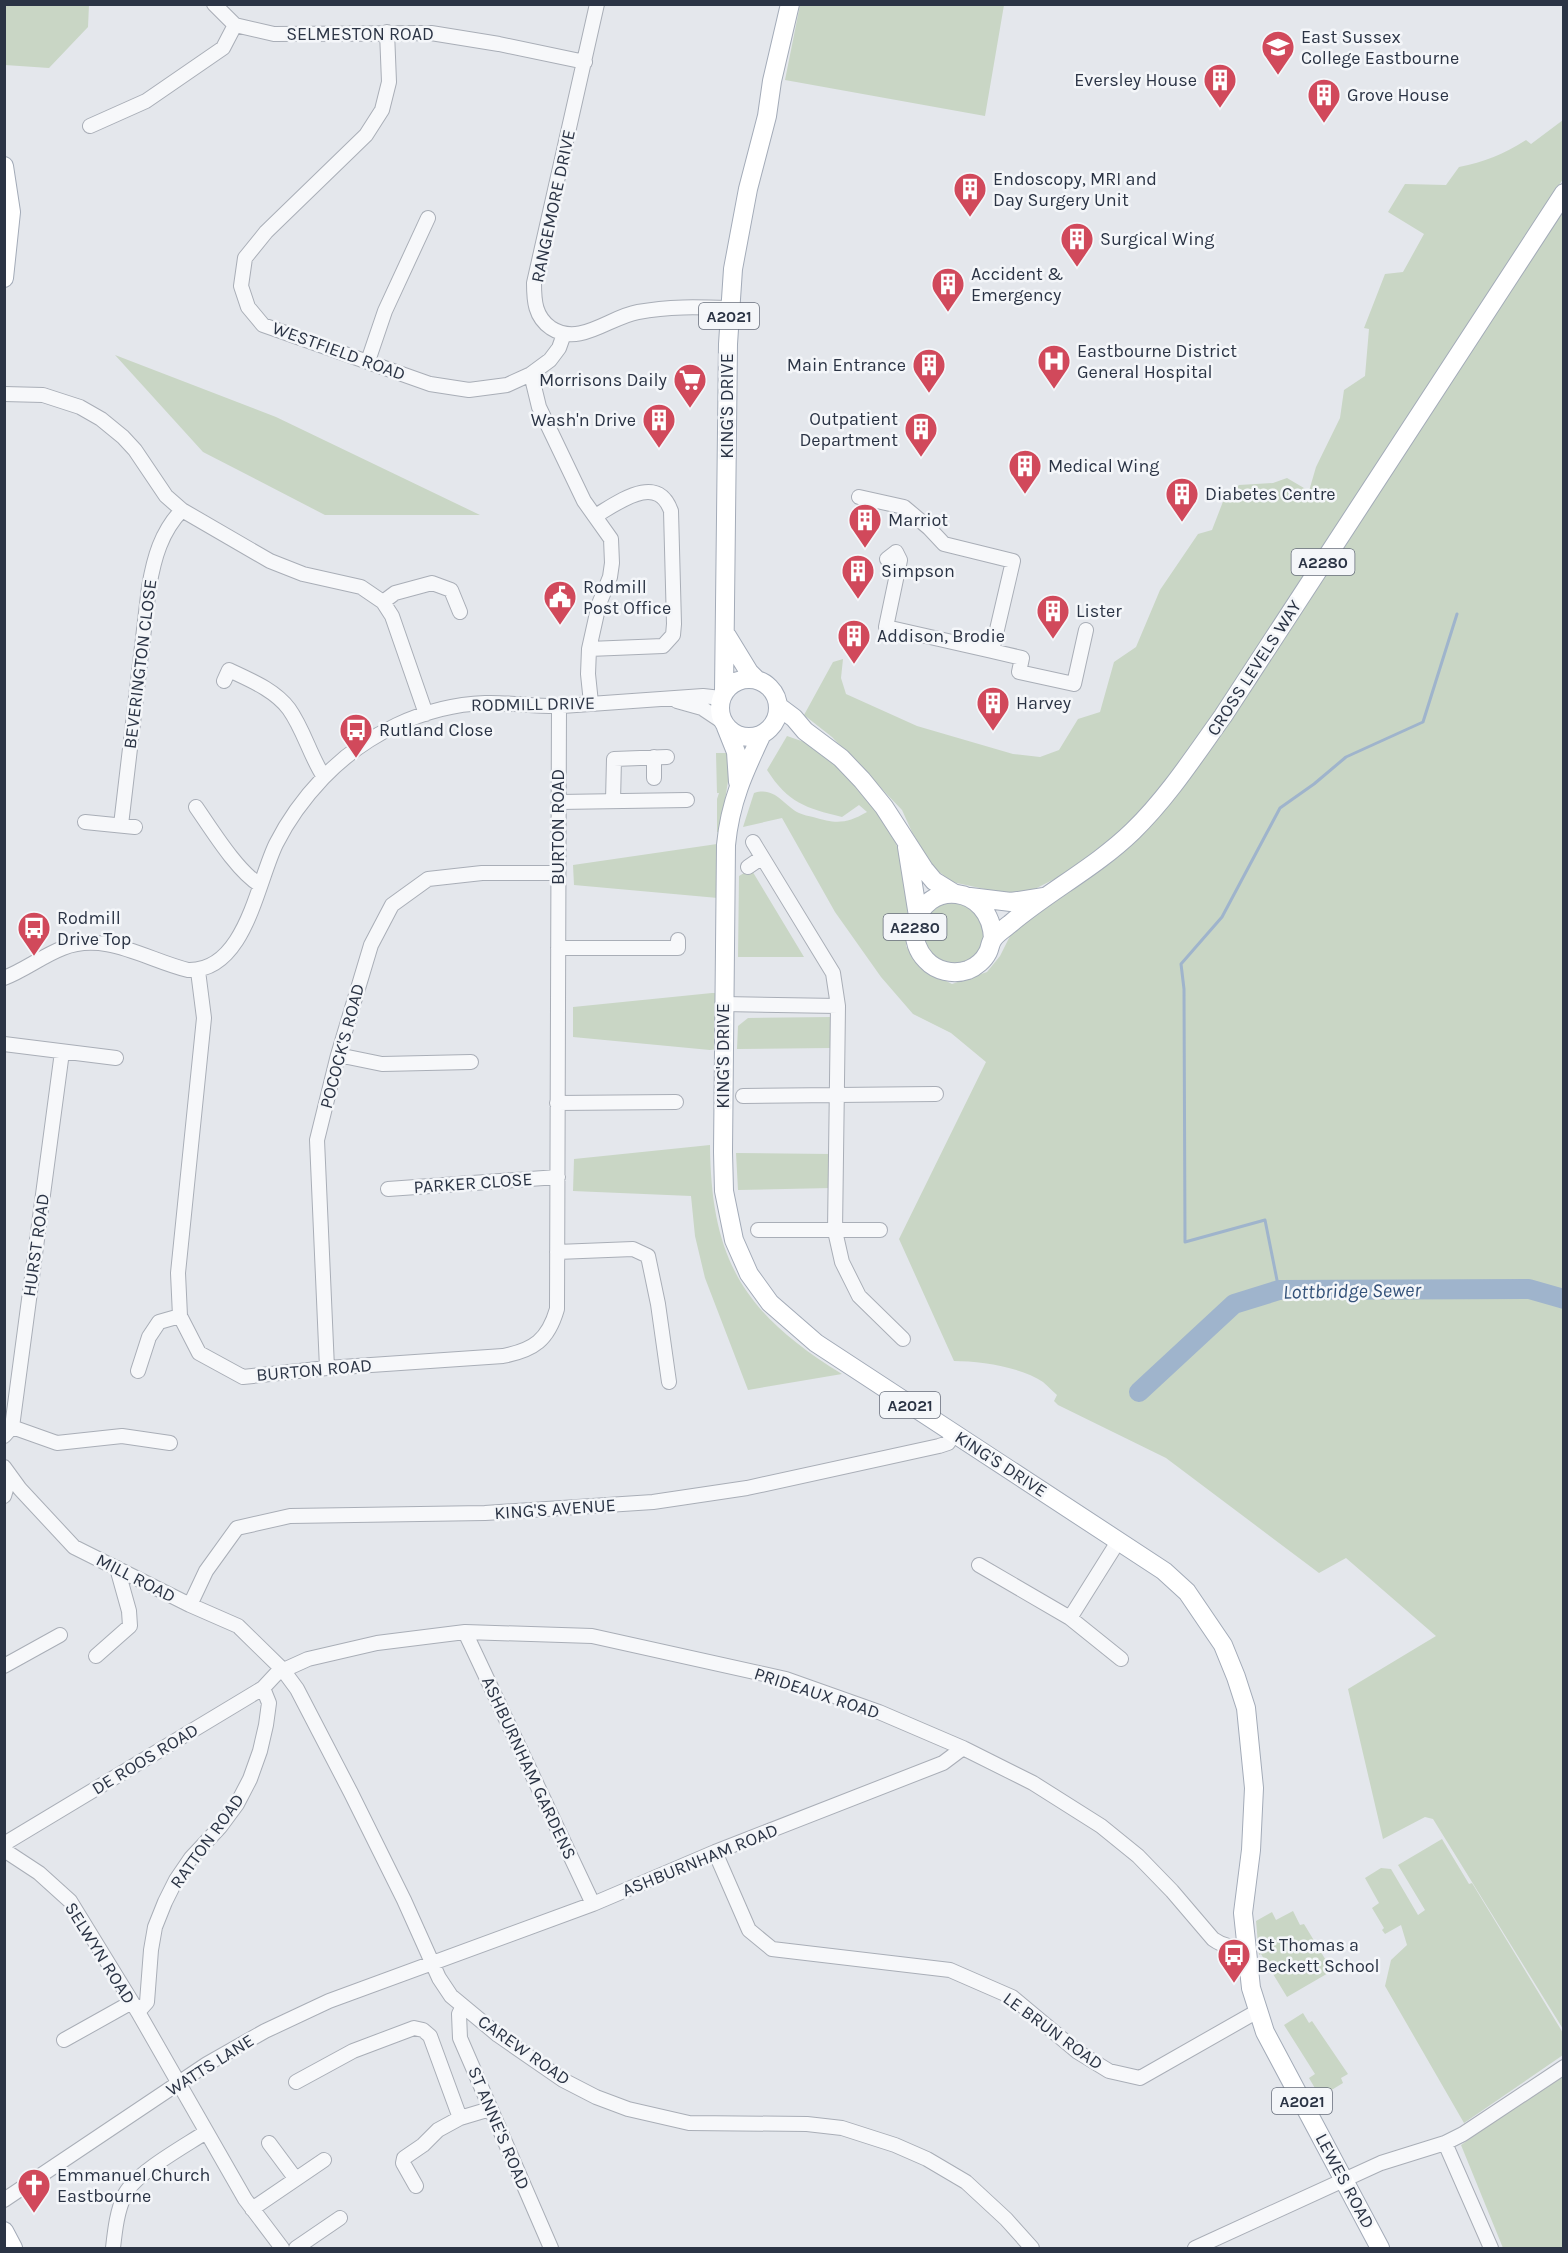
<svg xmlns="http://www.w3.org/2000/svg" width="1568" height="2253" font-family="Karla,sans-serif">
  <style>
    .green { fill: #c9d6c5 }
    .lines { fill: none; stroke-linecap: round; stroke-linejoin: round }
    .stream { stroke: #9fb4cc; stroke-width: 3 }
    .river { stroke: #9fb4cc; stroke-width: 20 }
    .minor-casing { stroke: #a9aeb7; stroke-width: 16 }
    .major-casing { stroke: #a3abb8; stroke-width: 20 }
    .minor { stroke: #f7f8fa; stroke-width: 14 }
    .major { stroke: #fff; stroke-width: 18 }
    .labels { text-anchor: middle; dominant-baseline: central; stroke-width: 5; stroke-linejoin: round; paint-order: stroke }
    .shield { fill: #f4f6f9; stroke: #676e7b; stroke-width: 1.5 }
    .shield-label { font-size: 16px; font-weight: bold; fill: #2b3445 }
    .street-label { font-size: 18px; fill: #2b3445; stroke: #f4f6f9 }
    .poi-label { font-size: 18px; fill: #2b3445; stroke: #f4f6f9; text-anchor: start }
    .water-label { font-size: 20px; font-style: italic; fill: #34527a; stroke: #f4f6f9 }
  </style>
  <rect width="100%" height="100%" fill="#e4e7ec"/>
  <path class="green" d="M 4,5 L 89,5 L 88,27 L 49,68 L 5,65 Z
    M 800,5 L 1004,5 L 985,116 L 785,80 Z
    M 1563,120 L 1563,179 L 1210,724 L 1167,782 L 1132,821 L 1087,859 L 1070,871 L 1029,892 L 1003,893 L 952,882 L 933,867 L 912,832 L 902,810 L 832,737 L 804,715 L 833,662 L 843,659 L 841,678 L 846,694 L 917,726 L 1013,754 L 1040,757 L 1059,750 L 1078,719 L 1100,712 L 1114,662 L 1136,647 L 1160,590 L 1198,534 L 1212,530 L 1224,499 L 1239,485 L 1273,483 L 1287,478 L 1309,491 L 1316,467 L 1340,418 L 1344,390 L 1365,376 L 1369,329 L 1364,328 L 1385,274 L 1403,272 L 1424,234 L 1388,212 L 1405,184 L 1446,185 L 1459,167 C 1484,162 1504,154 1526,140 L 1531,144 Z
    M 1563,207 L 1563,2029 L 1433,1819 L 1425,1817 L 1383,1839 L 1348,1689 L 1436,1636 L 1346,1558 L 1319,1573 L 1166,1458 L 1058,1405 L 1054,1401 L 1057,1395 C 1052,1391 1048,1386 1043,1382 C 1021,1367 980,1361 954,1361 L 899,1239 L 986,1062 L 951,1033 L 913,1014 L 881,977 L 835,912 L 782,818 L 743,827 L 754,793 C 775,786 783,805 799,813 C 803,815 809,816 813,817 C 836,824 846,824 867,812 L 859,805 L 842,817 C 806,808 788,803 767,770 L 787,736 L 813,745 L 851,777 L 890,831 L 902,857 L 907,887 L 908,931 L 906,946 L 920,968 L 952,984 L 987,972 L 1000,956 L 1012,932 L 1091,877 L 1149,828 L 1180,791 L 1431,414 L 1481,332 Z
    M 115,355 L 276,417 L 480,515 L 325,515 L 203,452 Z
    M 716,753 L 730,753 L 731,762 L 720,832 L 717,832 L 717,799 L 719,793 L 717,793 Z
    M 717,844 L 718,898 L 574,885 L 573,865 Z
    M 751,869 L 804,957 L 738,957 L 739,876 Z
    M 964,900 L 988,927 L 977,956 C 972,959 965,963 960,964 C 928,970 913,931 934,909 C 935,908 939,904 941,903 C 947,900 957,901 964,900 Z
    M 712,993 L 717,993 L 717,1049 L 710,1050 L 573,1037 L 573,1007 Z
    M 831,1017 L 830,1048 L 737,1049 L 738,1026 L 748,1018 Z
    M 710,1145 C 711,1260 744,1314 842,1374 L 748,1390 L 705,1278 L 695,1236 L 691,1196 L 573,1191 L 574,1159 Z
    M 736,1153 L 831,1154 L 831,1188 L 738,1190 Z
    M 1442,1839 L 1469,1884 L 1472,1883 L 1563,2033 L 1563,2055 L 1464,2123 L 1385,1986 L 1391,1960 L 1407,1945 L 1401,1925 L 1385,1934 L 1382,1930 L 1384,1928 L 1372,1908 L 1379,1903 L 1365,1878 L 1381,1868 L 1391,1869 L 1418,1915 L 1425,1910 L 1398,1865 Z
    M 1293,1911 L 1300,1925 L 1304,1924 L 1330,1967 L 1328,1969 L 1330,1972 L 1287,1997 L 1261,1954 L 1259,1955 L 1256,1921 L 1272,1912 L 1276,1920 Z
    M 1303,2013 L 1309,2023 L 1312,2021 L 1348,2074 L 1341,2078 L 1343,2083 L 1320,2097 L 1309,2078 L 1315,2074 L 1284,2025 Z
    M 1563,2073 L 1563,2248 L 1503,2248 L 1461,2145 Z"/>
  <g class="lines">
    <path class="stream" d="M 1279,1290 L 1265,1220 L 1185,1242 L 1184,989 L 1181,964 L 1222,917 L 1280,808 L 1314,784 L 1346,757 L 1423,722 L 1457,614"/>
    <path class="river" d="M 1139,1392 L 1234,1304 L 1279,1290 L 1529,1289 L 1564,1299"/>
    <g class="minor-casing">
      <path id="minor" d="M 214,4 L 235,25 L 274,34 L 431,33 L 499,44 L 585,62
        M 597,4 L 534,283 C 534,301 535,317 551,328 C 580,347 609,317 638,312 C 669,306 698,307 729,308
        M 387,32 L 389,82 L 382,110 L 366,135 L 266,232 L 245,258 L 241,286 L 248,307 L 263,325 L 283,332 L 430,384 L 469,390 L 507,385 L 531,374 L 550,360 L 559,348 L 564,334
        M 90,126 L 146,101 L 223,48 L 235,25
        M 368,361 L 385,311 L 428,218
        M 531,374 L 539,407 L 584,501 L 611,539 L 612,563 L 610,577 L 599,604 L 589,649 L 588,674 L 591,703
        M 4,394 L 43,395 L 80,407 L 101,419 L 123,437 L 135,450 L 166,496 L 182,510 L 270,561 L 303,574 L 361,587 L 383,602 L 392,616 L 426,714
        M 859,497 L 904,507 L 929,528 L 944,544 L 1013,561 L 992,651 L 886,627 L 900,560 L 896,552 L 887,559
        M 383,602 L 395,593 L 432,583 L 451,590 L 460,612
        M 589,649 L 663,646 L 673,635 L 674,624 L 671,511 C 657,472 618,503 595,516
        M 992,651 L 1022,658 L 1019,672 L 1074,684 L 1086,630
        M 224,681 L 229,670 C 250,680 275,690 289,709 C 304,730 310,756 324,777
        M 677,701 L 702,708 L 723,722
        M 654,757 L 654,778
        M 613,801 L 614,759 L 667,757
        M 559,802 L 687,800
        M 196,807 C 212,830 237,871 260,885
        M 85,822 L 135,827
        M 121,825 L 149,587 C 154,558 161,532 182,510
        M 753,842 L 833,973 L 838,1006 L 835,1231 L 842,1262 L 859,1296 L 903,1339
        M 748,867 L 761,858
        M 558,948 L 678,948 L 678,940
        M 198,971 L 204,1018 L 178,1273 L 180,1316 L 199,1353 L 243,1377 L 327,1368 L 503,1356 C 534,1350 548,1340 557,1309 L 559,706
        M 4,978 C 25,970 42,956 63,948 C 105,931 147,960 188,970 C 245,972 257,883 276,844 C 288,820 305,797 323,778 C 364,735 424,705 485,703 C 510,702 536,707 562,706 C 609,703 656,699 703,696 L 721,698
        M 723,1004 L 838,1006
        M 4,1044 L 116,1058
        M 338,1055 L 382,1064 L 471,1062
        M 743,1096 L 936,1094
        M 557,1103 L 676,1102
        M 388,1189 L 558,1177
        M 758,1230 L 880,1230
        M 557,1252 L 633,1249 L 648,1256 L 658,1304 L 669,1382
        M 327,1368 L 317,1140 L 338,1055 L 371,945 L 392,905 L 428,879 L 482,873 L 558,873
        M 138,1371 L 149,1337 L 159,1322 L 180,1316
        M 12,1427 L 57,1443 L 122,1436 L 170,1443
        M 4,1436 L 12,1427 L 62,1052
        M 4,1467 L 20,1489 L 74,1547 L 190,1605 L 238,1626 L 283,1670 L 297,1689 L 351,1793 L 404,1900 L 439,1978 L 451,1996 L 498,2035 L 563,2080 L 596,2097 L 628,2109 L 689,2123 L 807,2124 L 842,2128 L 895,2145 L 927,2159 L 966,2182 L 1006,2219 L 1032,2248
        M 4,1496 L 10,1476
        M 979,1565 L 1070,1618 L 1121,1659
        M 190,1605 L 206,1571 L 237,1528 L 290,1516 L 485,1513 L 653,1502 L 747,1488 L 939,1446 L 948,1443 L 954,1434
        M 1070,1618 L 1119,1540
        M 465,1632 L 593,1904
        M 96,1656 L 130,1626 L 129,1611 L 117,1568
        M 4,1666 L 60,1635
        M 4,1844 L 263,1688 L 277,1673 L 308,1659 L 377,1643 L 465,1632 L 592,1636 L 786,1679 L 879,1712 L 963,1748 L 1033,1783 L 1101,1826 L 1138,1856 L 1172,1891 L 1213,1939 C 1224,1947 1233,1947 1246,1947
        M 4,1850 L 39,1873 L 70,1901 L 138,2012 L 245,2199 L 282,2248
        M 715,1852 L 749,1930 L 772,1949 L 950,1970 L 1012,1997 L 1078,2052 L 1109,2071 L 1140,2078 L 1256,2012
        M 463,2006 L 459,2014 L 460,2038 L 551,2248
        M 138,2012 L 147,2002 L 151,1950 L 155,1927 L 165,1902 L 176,1880 L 191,1858 L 220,1827 L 237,1804 L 250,1779 L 260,1751 L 266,1725 L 269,1703 L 263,1688
        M 64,2040 L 132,2002
        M 296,2082 L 353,2051 L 414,2028 L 423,2030 L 430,2036 L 460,2118
        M 269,2143 L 295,2178
        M 1445,2143 L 1491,2248
        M 416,2186 L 403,2163 L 404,2158 L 423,2145 L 438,2130 L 460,2118 L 490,2109
        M 4,2200 L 207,2064 L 265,2031 L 329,2001 L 593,1904 L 715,1852 L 943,1763 L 963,1748
        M 252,2209 L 324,2160
        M 113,2248 C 115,2230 117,2211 125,2194 C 137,2172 185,2146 206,2132
        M 296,2248 L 340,2218
        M 1195,2248 L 1381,2163 L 1445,2143 L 1463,2134 L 1564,2067"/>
    </g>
    <g class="major-casing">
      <path id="major" d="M 4,166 L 11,212 L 4,278
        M 727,636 L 749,672 L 757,680
        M720 708a29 29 0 1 1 58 0a29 29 0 1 1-58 0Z
        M 724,692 L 728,344 L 733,269 L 748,189 L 767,116 L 772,81 L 790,4
        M 778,706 L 794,718 L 805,731 L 841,758 L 862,780 L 884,807 L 924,869 L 934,881 L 955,894
        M 726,727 L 736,752 L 738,782
        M 762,734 C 744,772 730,802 726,845 L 723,1152 L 724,1191 L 734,1240 L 749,1274 L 770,1303 L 816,1343 L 1164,1571 L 1187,1592 L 1223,1645 L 1236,1677 L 1246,1708 L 1254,1788 L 1251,1850 L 1243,1913 L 1251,1988 L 1265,2032 L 1380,2248
        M 907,847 L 918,916
        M 970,897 L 1011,902 L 1044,897
        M 993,939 C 991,884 924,878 915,927 C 913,939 918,952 926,960 C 936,971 953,975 968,970 C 976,967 984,960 988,952 C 990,948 990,943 993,939 C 996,934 1005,928 1010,924 C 1049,891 1096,867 1133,831 C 1168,797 1195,755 1223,716 L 1564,193
        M 4,2231 L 13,2248"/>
    </g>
    <use href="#minor" class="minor"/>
    <use href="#major" class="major"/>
  </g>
  <defs>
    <g id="university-pin" transform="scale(1.725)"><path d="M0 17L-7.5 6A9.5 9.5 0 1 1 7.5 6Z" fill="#d1495b" stroke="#f4f6f9"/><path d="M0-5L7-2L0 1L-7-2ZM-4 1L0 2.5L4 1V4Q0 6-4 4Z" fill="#fff"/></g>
    <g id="building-pin" transform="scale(1.725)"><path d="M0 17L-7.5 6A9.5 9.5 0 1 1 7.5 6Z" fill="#d1495b" stroke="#f4f6f9"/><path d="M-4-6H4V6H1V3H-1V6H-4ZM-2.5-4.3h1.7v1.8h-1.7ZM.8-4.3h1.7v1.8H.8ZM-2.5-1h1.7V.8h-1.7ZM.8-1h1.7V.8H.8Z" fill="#fff"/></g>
    <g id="hospital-pin" transform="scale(1.725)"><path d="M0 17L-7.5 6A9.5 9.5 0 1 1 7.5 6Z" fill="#d1495b" stroke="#f4f6f9"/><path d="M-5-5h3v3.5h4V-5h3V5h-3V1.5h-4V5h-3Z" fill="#fff"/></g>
    <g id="supermarket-pin" transform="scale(1.725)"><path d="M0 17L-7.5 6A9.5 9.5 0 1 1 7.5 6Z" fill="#d1495b" stroke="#f4f6f9"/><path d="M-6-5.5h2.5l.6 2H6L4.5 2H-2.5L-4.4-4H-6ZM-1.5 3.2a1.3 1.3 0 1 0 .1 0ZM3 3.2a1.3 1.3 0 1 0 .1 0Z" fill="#fff"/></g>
    <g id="civic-pin" transform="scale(1.725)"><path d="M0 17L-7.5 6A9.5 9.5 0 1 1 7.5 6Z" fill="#d1495b" stroke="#f4f6f9"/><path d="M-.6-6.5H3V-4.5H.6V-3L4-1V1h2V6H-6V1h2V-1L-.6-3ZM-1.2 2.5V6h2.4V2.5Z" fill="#fff"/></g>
    <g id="bus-pin" transform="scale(1.725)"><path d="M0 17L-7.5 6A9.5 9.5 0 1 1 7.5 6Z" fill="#d1495b" stroke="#f4f6f9"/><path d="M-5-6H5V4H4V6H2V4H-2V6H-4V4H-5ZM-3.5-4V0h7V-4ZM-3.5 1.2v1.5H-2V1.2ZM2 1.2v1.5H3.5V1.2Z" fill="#fff"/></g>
    <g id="church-pin" transform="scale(1.725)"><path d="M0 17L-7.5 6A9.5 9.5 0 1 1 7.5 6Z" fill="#d1495b" stroke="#f4f6f9"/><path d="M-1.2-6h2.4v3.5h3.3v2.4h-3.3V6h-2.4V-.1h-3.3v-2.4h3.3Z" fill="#fff"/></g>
  </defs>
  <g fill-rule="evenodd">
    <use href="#university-pin" x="1278" y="47"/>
    <use href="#building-pin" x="1220" y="80"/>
    <use href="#building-pin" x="1324" y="95"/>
    <use href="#building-pin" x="970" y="189"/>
    <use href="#building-pin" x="1077" y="239"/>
    <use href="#building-pin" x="948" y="284"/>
    <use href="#hospital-pin" x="1054" y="361"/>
    <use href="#building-pin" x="929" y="365"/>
    <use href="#supermarket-pin" x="690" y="380"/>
    <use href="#building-pin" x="659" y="420"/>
    <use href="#building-pin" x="921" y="429"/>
    <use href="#building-pin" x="1025" y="466"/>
    <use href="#building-pin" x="1182" y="494"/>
    <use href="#building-pin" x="865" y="520"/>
    <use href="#building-pin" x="858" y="571"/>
    <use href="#civic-pin" x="560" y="597"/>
    <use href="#building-pin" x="1053" y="611"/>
    <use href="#building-pin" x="854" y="636"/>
    <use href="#building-pin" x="993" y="703"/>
    <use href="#bus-pin" x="356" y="730"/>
    <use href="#bus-pin" x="34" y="928"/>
    <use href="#bus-pin" x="1234" y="1955"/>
    <use href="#church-pin" x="34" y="2185"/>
  </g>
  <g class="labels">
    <g class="shield">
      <rect x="699" y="303" width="60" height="26" rx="4.5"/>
      <rect x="1291.5" y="549" width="63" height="26" rx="4.5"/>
      <rect x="883.5" y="914" width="63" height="26" rx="4.5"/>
      <rect x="880" y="1392" width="60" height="26" rx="4.5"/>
      <rect x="1272" y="2088" width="60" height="26" rx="4.5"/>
    </g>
    <g class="shield-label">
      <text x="729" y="316">A2021</text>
      <text x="1323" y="562">A2280</text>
      <text x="915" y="927">A2280</text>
      <text x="910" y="1405">A2021</text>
      <text x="1302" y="2101">A2021</text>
    </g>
    <g class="street-label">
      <text x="360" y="34">SELMESTON ROAD</text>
      <text transform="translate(553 206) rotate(-78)">RANGEMORE DRIVE</text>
      <text transform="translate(339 351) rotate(20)">WESTFIELD ROAD</text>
      <text transform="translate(727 406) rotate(-90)">KING'S DRIVE</text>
      <text transform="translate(140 664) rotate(-83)">BEVERINGTON CLOSE</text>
      <text transform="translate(1254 668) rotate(-57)">CROSS LEVELS WAY</text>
      <text transform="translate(533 704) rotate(-1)">RODMILL DRIVE</text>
      <text transform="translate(558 827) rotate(-90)">BURTON ROAD</text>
      <text transform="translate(342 1046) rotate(-75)">POCOCK'S ROAD</text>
      <text transform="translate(723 1056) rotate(-90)">KING'S DRIVE</text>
      <text transform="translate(473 1183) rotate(-4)">PARKER CLOSE</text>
      <text transform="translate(36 1245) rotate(-82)">HURST ROAD</text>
      <text transform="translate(314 1370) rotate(-5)">BURTON ROAD</text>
      <text transform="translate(1001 1464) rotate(33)">KING'S DRIVE</text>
      <text transform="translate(555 1509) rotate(-4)">KING'S AVENUE</text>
      <text transform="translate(136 1578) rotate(27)">MILL ROAD</text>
      <text transform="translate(817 1693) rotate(18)">PRIDEAUX ROAD</text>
      <text transform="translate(145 1759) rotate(-31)">DE ROOS ROAD</text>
      <text transform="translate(529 1768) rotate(65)">ASHBURNHAM GARDENS</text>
      <text transform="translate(207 1841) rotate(-54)">RATTON ROAD</text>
      <text transform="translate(700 1860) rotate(-22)">ASHBURNHAM ROAD</text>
      <text transform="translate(100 1953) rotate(58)">SELWYN ROAD</text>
      <text transform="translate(1053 2031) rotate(36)">LE BRUN ROAD</text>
      <text transform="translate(524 2050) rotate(35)">CAREW ROAD</text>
      <text transform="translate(210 2065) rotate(-32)">WATTS LANE</text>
      <text transform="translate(499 2128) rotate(67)">ST ANNE'S ROAD</text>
      <text transform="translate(1345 2181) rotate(62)">LEWES ROAD</text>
    </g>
    <g class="poi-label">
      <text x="1301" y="37">East Sussex<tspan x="1301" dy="21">College Eastbourne</tspan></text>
      <text x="1197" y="80" text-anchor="end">Eversley House</text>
      <text x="1347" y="95">Grove House</text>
      <text x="993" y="179">Endoscopy, MRI and<tspan x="993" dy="21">Day Surgery Unit</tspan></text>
      <text x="1100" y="239">Surgical Wing</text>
      <text x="971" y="274">Accident &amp;<tspan x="971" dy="21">Emergency</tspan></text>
      <text x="1077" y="351">Eastbourne District<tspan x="1077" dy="21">General Hospital</tspan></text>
      <text x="906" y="365" text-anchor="end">Main Entrance</text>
      <text x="667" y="380" text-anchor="end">Morrisons Daily</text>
      <text x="898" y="419" text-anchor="end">Outpatient<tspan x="898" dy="21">Department</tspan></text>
      <text x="636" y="420" text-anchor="end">Wash'n Drive</text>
      <text x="1048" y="466">Medical Wing</text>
      <text x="1205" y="494">Diabetes Centre</text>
      <text x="888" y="520">Marriot</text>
      <text x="881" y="571">Simpson</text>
      <text x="583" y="587">Rodmill<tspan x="583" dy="21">Post Office</tspan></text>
      <text x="1076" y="611">Lister</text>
      <text x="877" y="636">Addison, Brodie</text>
      <text x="1016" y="703">Harvey</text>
      <text x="379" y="730">Rutland Close</text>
      <text x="57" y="918">Rodmill<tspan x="57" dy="21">Drive Top</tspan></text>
      <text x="1257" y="1945">St Thomas a<tspan x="1257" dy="21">Beckett School</tspan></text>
      <text x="57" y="2175">Emmanuel Church<tspan x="57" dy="21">Eastbourne</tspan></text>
    </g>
    <g class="water-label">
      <text transform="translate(1352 1291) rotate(-1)">Lottbridge Sewer</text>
    </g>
  </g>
  <rect width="1568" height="2253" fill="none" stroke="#2b3445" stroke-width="12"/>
</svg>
